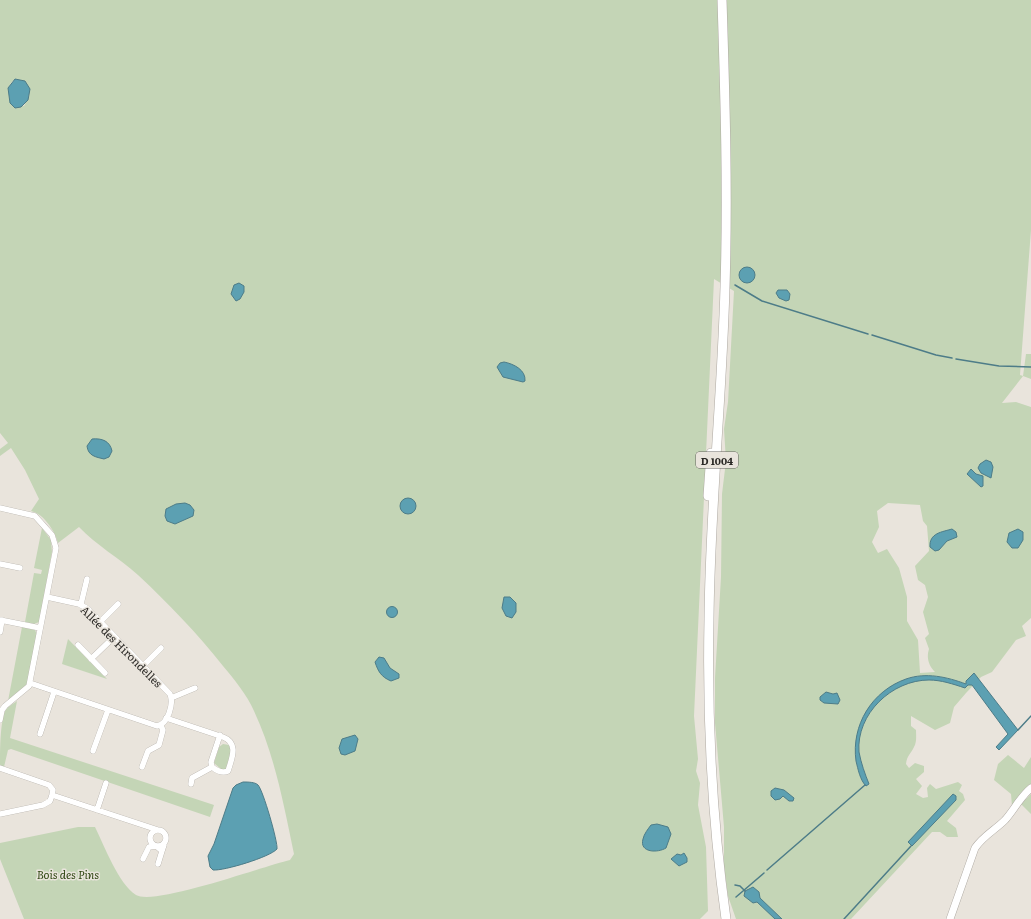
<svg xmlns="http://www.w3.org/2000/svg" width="1031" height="919" font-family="Literata,serif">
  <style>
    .green { fill: #c4d5b6; fill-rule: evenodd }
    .water { fill: #5ca0b2; stroke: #4d7c88 }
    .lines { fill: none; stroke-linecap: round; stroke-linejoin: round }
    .stream { stroke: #4d7c88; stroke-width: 1.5 }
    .minor-casing { stroke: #aea9a2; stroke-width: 6 }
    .tertiary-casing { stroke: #aea9a2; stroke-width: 8 }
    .trunk-casing { stroke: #aea9a2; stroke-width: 10 }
    .minor { stroke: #fff; stroke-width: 5.5 }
    .tertiary { stroke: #fff; stroke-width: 7 }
    .trunk { stroke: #fff; stroke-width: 9 }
    .labels { text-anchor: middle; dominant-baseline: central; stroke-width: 3; stroke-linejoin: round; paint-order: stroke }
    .shield { fill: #e9e4dc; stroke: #63605c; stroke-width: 1 }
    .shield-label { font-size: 10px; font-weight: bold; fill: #2a2825 }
    .street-label { font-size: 11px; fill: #2a2825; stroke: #e9e4dc }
    .park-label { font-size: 11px; font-style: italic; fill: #2c440f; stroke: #e9e4dc }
  </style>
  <rect width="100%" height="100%" fill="#e9e4dc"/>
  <path class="green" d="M 0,0 L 1031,0 L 1031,230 L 1020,375 L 1023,376 L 1026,354 L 1031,354 L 1031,379 L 1023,376 L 1002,403 L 1016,402 L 1031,407 L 1031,618 L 1022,626 L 1026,636 L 1016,640 L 992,672 L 981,677 L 966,693 L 954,707 L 950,723 L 935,730 L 911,716 L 911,726 L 916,730 C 916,735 917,742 914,747 C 911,754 907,755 906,764 L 909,768 L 915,763 L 924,766 L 924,772 L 916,779 L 922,786 L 916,794 L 923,798 L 928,797 L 927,788 L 930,784 L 936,789 L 958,782 L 962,785 L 959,791 L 963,794 L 965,800 L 947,821 L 956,828 L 958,837 L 947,837 L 940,832 L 932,832 L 851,919 L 736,919 L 728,896 L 724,866 L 724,827 L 715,723 L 715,678 L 721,577 L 722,494 L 726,461 L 724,429 L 728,402 L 734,291 L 714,279 L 694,716 L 698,759 L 696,771 L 700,783 L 698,805 L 706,847 L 708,911 L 700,919 L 24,919 L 0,859 L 0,843 L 78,827 L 95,827 C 105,847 118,883 136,895 C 155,906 264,866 290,860 L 294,854 C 284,806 275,756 254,711 C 247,695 234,679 223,666 C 197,633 168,603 138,575 C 119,558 96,545 79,527 L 58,543 C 55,531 44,514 31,511 L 39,499 L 25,470 L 11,448 L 0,456 L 0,449 L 8,443 L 0,433 ZM 17,79 L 29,87 L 29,96 L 24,106 L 11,103 C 9,94 6,82 17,79 ZM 888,503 L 920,505 L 923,521 L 927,526 L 929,551 L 915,566 L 918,580 L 925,585 L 928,597 L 923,612 L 929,634 L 925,638 L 929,649 C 926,658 929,666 935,672 L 920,673 L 918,640 L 907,621 L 907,597 L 899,568 L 887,549 L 878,553 L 872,542 L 879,527 L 877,511 Z
    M 42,528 L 51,540 L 52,552 L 40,617 L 39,622 L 34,624 L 25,622 L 34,573 L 41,574 L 42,570 L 34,568 Z
    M 22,627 L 35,630 L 37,635 L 27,684 L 8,701 Z
    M 68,639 L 107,679 L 62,664 Z
    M 17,701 L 10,738 L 214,805 L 210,817 L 11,749 L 8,750 L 4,767 L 0,766 C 0,751 0,724 5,711 C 7,707 13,704 17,701 Z
    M 223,744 L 229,745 L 232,749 L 227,769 L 222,770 L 214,763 L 219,747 Z
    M 1008,755 L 1024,768 L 1031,757 L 1031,784 L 1012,806 L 1011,794 L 994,780 L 998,764 Z
    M 1031,794 L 1031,814 L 1021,804 Z"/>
  <path class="water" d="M 15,79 L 25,81 L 30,89 L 28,100 L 21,107 L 15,108 L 10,103 L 8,88 Z
    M739 275a8 8 0 1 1 16 0a8 8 0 1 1-16 0Z
    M 239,283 L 244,286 L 244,292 L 240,299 L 236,301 L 231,294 L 234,285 Z
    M 778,290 L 787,290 L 790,294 L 789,300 L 786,301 L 779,298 L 776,293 Z
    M 504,362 C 514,364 526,370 525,381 L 523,382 L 503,377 L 497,367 L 500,363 Z
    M 92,439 C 102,438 110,441 112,451 L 109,457 L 104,459 C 96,457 88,456 87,446 Z
    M 986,460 L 991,462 L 993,467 L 991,478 L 981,473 L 978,468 L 980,464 Z
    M 971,469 L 976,474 L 983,476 L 983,486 L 981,487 L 967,474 Z
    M400 506a8 8 0 1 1 16 0a8 8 0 1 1-16 0Z
    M 185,503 L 190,505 L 194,510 L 193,516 L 175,524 L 167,521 L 165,516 L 166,509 L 176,504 Z
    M 952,529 L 956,532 L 957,537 L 947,541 L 939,550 L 935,551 L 930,547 C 929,533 942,532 952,529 Z
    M 1018,529 L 1023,532 L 1023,540 L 1018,548 L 1012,548 L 1007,542 L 1009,533 Z
    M 504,597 L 510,597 L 516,603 L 516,612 L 512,618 L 506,616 L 502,608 Z
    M386.5 612a5.5 5.5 0 1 1 11 0a5.5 5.5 0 1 1-11 0Z
    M 379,657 L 384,658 L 390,668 L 399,674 L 399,678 L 391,681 C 381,677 378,671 375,662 Z
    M 974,673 L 1018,730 L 999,750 L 996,747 L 1008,734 L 972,685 L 968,685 L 965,688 C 953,684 941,680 929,680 C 892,680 856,714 859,752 C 861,763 865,774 869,784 L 866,786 C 860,780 858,769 856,761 C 851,725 872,691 906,679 C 926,672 947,677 966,684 L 966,681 Z
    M 826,692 L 833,694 L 837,693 L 840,700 L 838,704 L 824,703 L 820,700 L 820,697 Z
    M 355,735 L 358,739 L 355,751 L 345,755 L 341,754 L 339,748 L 342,739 Z
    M 243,782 C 248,782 255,782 258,785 C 263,790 278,842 277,849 C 270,857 224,871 213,870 L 210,867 L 208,856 L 214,844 L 233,788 L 236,785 Z
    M 775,788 L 784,790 L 794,798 L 793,801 L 789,801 L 783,796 L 780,799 L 775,800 L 771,796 L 771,791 Z
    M 953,794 L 956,796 L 956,800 L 912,846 L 908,842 Z
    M 657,824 L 668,827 L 671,834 L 666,848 C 658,853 639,853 643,839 C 644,834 648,829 651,825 Z
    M 684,853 L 687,858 L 687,862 L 679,866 L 671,859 L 677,854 L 681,855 Z
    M 753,887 L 759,892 L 760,898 L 782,919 L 775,919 L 757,902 L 753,903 L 744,896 L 745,891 Z"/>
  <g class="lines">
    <path class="stream" d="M 735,285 L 762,301 L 868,334
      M 872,335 L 936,355 L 952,358
      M 956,359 L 999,366 L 1031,367
      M 1018,730 L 1031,716
      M 767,870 L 865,785
      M 735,885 L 740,886 L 745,891
      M 736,897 L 764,873
      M 844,919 L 911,846"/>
    <g class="minor-casing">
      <path id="minor" d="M 0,508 L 35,516 L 52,535 L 56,548 L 29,686 L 5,706 L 2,710 L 0,720
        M 0,564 L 20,568
        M 81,604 L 87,579
        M 0,620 L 40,628
        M 100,622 L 118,604
        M 0,632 L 2,620
        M 78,645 L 105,673
        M 91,659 L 114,637
        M 143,666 L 161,648
        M 30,683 L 157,726 C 168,724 174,704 170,694 L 88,609 L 79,604 L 47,597
        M 171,698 L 195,688
        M 166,718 L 223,737 C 239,743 232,758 228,771 C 222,774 217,771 212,767 L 211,762 L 220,735
        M 40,734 L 54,692
        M 93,751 L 108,710
        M 142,767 L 148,751 L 159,745 L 163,730 L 161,726
        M 0,768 L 49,785 L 53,790 L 52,795 L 158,830
        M 191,784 L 192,778 L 212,767
        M 97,810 L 106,783
        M 0,814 L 43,805 L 50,801 L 52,795
        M150 838a8 8 0 1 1 16 0a8 8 0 1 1-16 0Z
        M 143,859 L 149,847 L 156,846 L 162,851 L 164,845
        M 158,864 L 162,851"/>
    </g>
    <g class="tertiary-casing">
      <path id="tertiary" d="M 950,919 L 975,848 C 983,836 995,830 1005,820 C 1014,810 1020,797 1031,788"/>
    </g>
    <g class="trunk-casing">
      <path id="trunk" d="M 722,0 C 725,96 728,191 725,287 C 722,398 710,508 709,619 C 707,719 712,820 726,919
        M 708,496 L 711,453"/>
    </g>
    <use href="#minor" class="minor"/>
    <use href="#tertiary" class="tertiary"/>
    <use href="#trunk" class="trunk"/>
  </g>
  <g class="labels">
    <rect class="shield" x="696" y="452" width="42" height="16" rx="3"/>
    <g class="shield-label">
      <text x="717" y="460">D 1004</text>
    </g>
    <g class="street-label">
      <text transform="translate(122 646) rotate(45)">Allée des Hirondelles</text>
    </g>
    <g class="park-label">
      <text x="68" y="874">Bois des Pins</text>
    </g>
  </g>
</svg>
